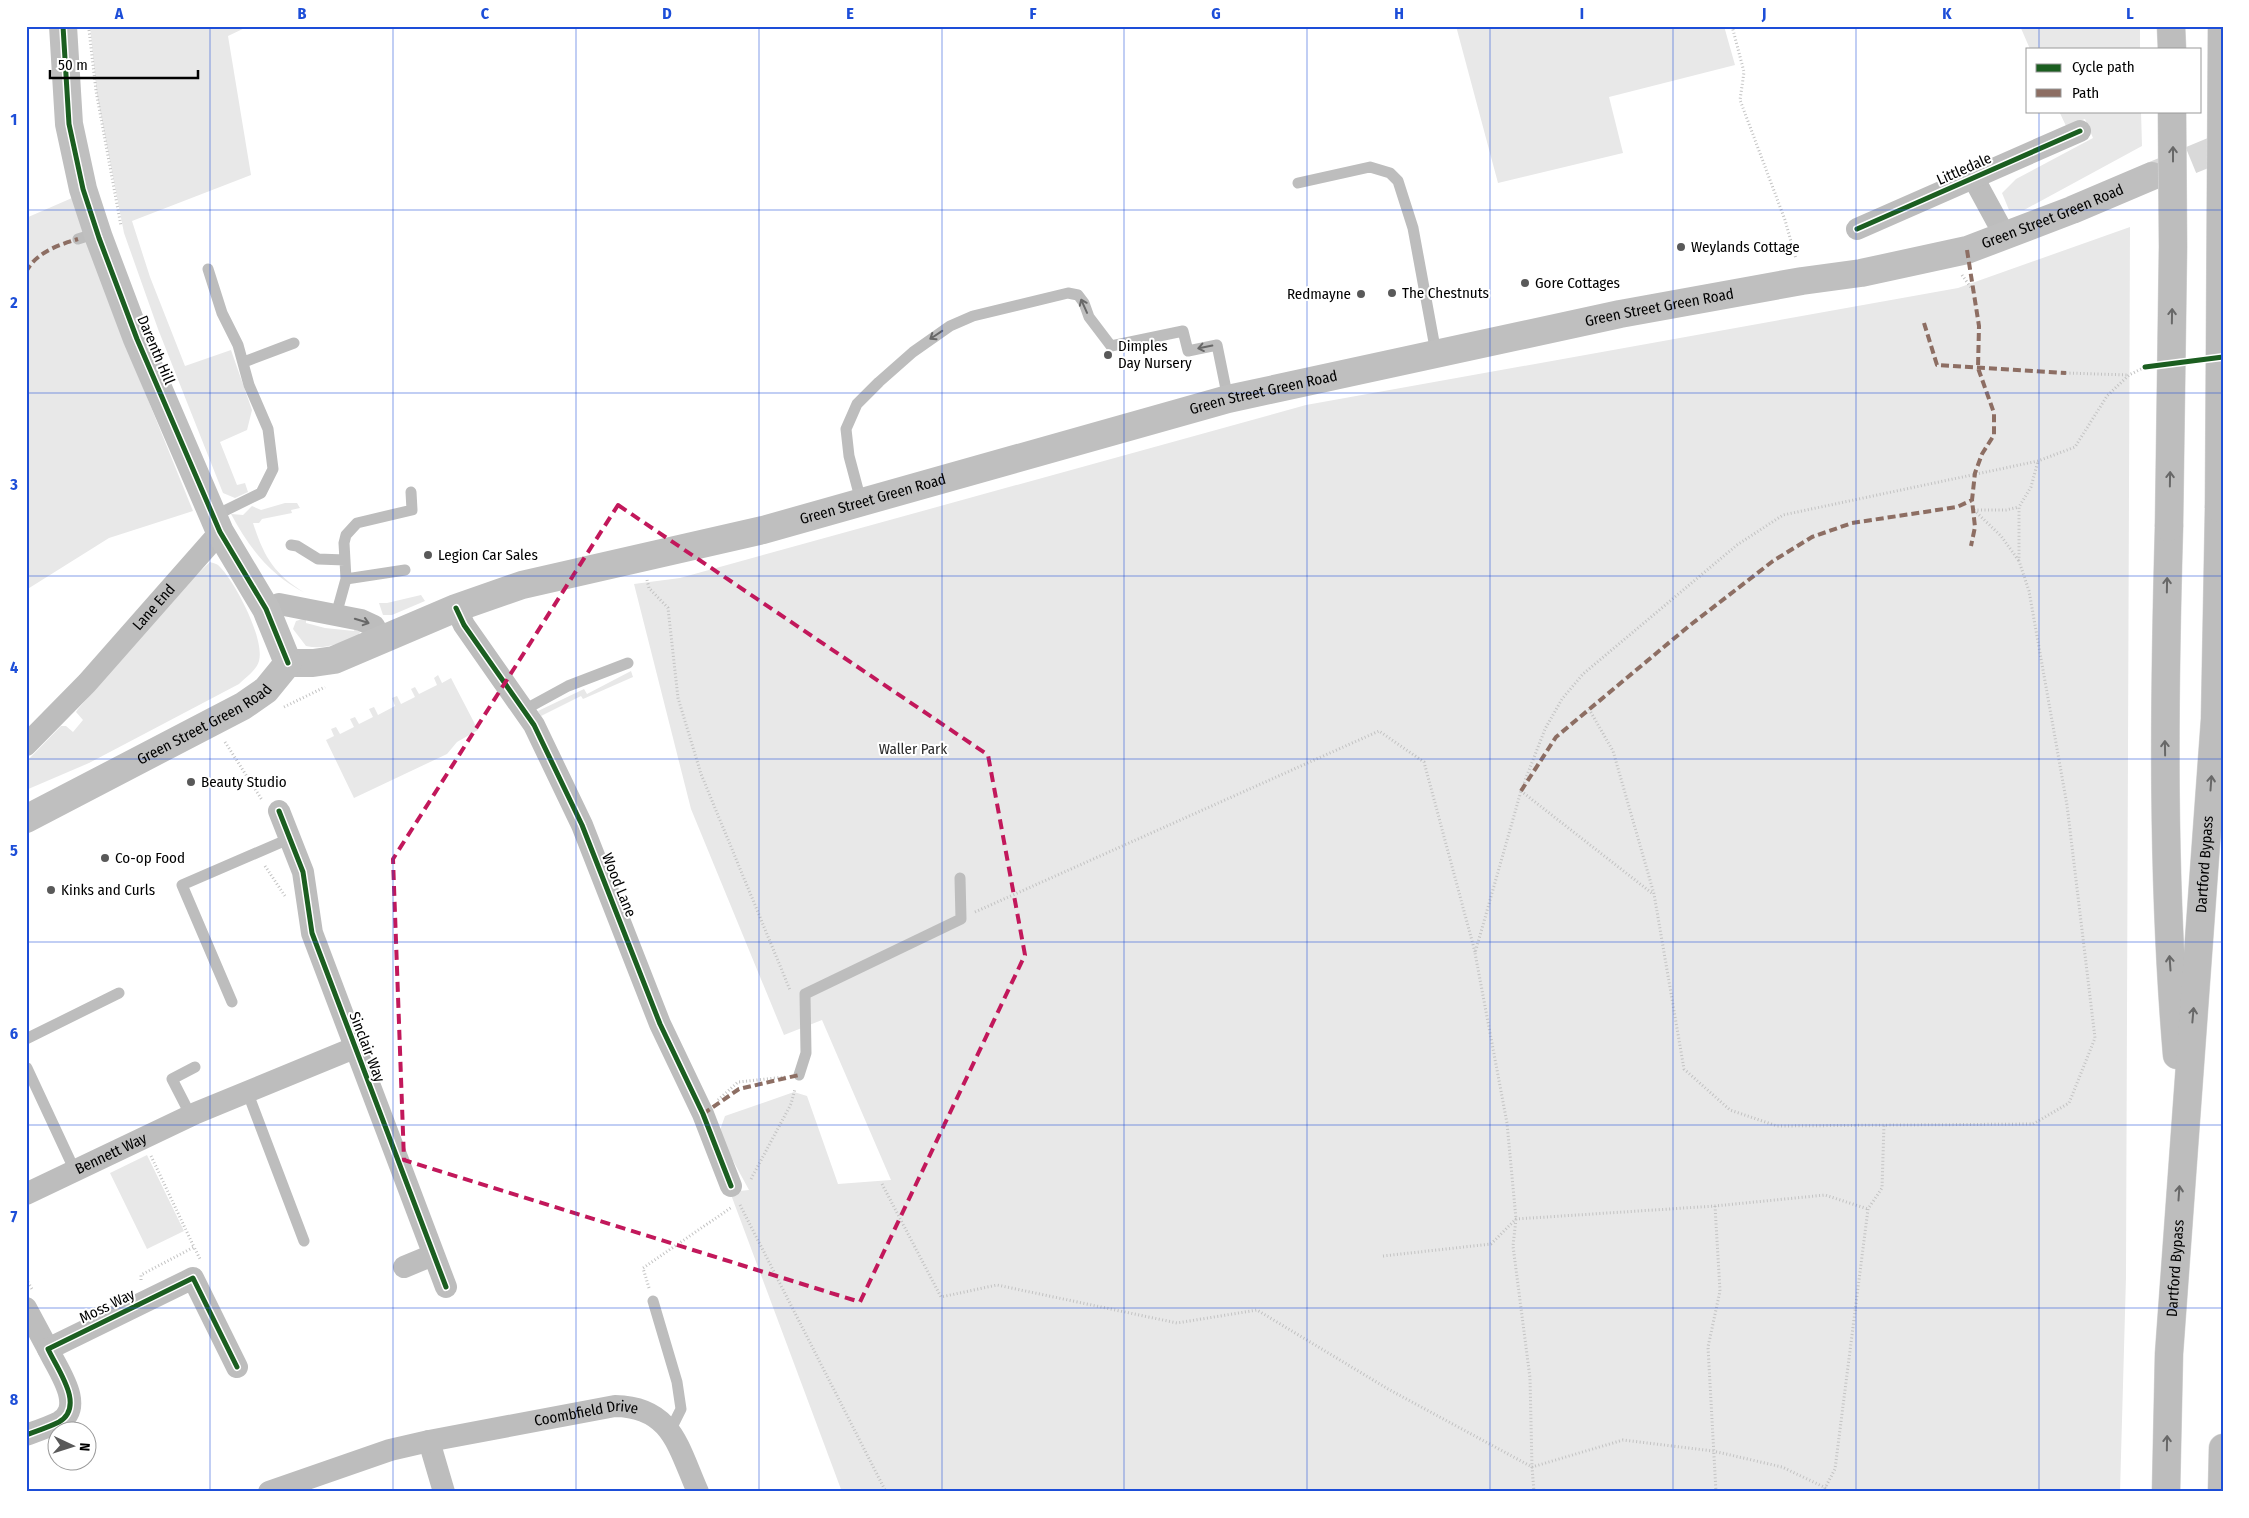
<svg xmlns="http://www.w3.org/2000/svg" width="2249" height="1518" font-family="'Fira Sans Condensed',sans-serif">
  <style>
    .green { fill: #e8e8e8 }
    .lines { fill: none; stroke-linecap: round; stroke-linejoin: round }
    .secondary-tunnel { stroke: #d9d9d9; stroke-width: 28; stroke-dasharray: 28 14; stroke-linecap: butt }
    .highway-casing { stroke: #dbdbdb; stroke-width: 29 }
    .path { stroke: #c2c2c2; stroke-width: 3; stroke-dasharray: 1 2.5; stroke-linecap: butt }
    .lane { stroke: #bdbdbd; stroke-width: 11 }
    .street { stroke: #bdbdbd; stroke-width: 22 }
    .secondary { stroke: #bfbfbf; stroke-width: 28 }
    .highway { stroke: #bdbdbd; stroke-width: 28 }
    .highway-bridge-casing { stroke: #dbdbdb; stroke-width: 29; stroke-linecap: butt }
    .highway-bridge { stroke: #bdbdbd; stroke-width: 28 }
    .quiet { stroke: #8d6e63; stroke-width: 4; stroke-dasharray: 8 4; stroke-linecap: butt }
    .cycleway-casing { stroke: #fff; stroke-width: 8 }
    .cycleway { stroke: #1b5e20; stroke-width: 5 }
    .oneway { stroke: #686868 }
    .marked { fill: none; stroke: #c2185b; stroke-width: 4; stroke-dasharray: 10 6; stroke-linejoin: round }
    .grid { fill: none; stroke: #1d4ed8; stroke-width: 1; stroke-opacity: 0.55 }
    .poi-dot { fill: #595959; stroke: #fff; stroke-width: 2 }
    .labels { text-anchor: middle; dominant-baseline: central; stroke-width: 4; stroke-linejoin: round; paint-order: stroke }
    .street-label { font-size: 15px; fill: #000; stroke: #fff }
    .poi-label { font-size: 15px; fill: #000; stroke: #fff; text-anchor: start }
    .park-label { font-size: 15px; fill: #2c2c2c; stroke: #fff }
    .neatline { fill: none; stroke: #1d4ed8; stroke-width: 2 }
    .grid-label { font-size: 16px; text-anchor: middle; font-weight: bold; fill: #1d4ed8 }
  </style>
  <rect width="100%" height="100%" fill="#fff"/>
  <path class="green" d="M 90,26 L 249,26 L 228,36 L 251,175 L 132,221 L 150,277 L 185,366 L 231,350 L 252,410 L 247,430 L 220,442 L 237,485 L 245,483 L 248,492 L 235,498 L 223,493 L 217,478 L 158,329 L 124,233 L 97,95 Z
    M 1456,26 L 1724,26 L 1735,65 L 1609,97 L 1623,153 L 1498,183 Z
    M 2020,26 L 2140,26 L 2140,49 L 2030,49 Z
    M 2059,111 L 2141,111 L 2142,146 L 2024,210 L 2009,210 L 2002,193 L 2016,179 L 2093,138 L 2085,119 L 2066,126 Z
    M 72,198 L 140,380 L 193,511 L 109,538 L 26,590 L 26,218 Z
    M 2130,227 L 2126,1277 L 2120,1492 L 842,1492 L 730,1192 L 749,1190 L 724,1144 L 720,1130 L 725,1116 L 794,1092 L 807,1096 L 838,1184 L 891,1180 L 822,1020 L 784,1035 L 691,809 L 634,584 L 680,578 L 1306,405 L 1958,288 Z
    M 285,503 L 297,503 L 300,508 L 291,510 L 292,513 L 262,519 L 259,523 L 253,523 C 264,557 274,574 305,593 C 271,576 249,548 231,514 L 243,515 L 252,506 L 261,510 Z
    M 210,562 C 213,563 218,564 220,567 C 235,582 265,639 259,661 C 256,671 246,677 239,684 L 89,763 L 26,790 L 26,762 L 61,726 L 66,726 L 73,732 L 83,720 L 76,712 L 78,709 L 180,591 Z
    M 421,595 L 425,601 L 392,615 L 383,615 L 379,603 L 387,603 Z
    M 306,618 L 306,623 L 325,628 L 354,631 L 356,625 L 360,632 L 359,635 C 340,643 326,650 306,646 L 293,629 L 296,621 Z
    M 631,671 L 633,677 L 583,699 L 581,696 L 541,716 L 538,711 L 584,689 L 587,694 Z
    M 438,675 L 442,683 L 451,678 L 478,730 L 457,742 L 447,754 L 354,798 L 326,740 L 334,736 L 331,729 L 336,727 L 340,734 L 354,727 L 350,719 L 355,717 L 359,724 L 373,717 L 369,709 L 374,707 L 378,715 L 395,706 L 392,698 L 397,696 L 401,704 L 415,697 L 411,689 L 415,687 L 419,694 L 437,685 L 434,678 Z
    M 147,1155 L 184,1231 L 147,1249 L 110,1173 Z"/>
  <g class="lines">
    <path class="secondary-tunnel" d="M 2152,176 L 2223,147"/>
    <g class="highway-casing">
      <g id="highway">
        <path d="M 2171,26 L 2172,49"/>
        <path d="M 2169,527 C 2164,703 2162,879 2177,1055"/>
        <path id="s6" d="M 2166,1492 L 2169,1354 L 2215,719 L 2219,508"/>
        <path d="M 2222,1492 L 2223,1448"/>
      </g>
    </g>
    <path class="path" d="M 1732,26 L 1744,72 L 1740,100 L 1785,220 L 1796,259
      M 89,30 L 96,91 L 121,226
      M 1962,275 L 1974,292
      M 2066,373 L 2128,375
      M 1974,510 L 2001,536 L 2019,561
      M 1974,510 L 2006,510 L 2019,507
      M 647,580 L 649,588 L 668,608 L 678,698 L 701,774 L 790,990
      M 284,707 L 325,687
      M 1589,709 L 1613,751 L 1654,894 L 1684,1069 L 1730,1110 L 1777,1126 L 2033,1124 L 2069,1103 L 2095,1038 L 2067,805 L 2029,591 L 2019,561 L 2019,507 L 2031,487 L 2038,461
      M 225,742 L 262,800
      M 1521,791 L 1653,894
      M 265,866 L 285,896
      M 975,912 L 1379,731 L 1424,762 L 1475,952
      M 718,1100 L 738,1082 L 785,1077
      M 151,1156 L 194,1247
      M 751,1179 L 791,1104 L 795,1089
      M 882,1184 L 941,1297 L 997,1285 L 1177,1323 L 1257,1310 L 1388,1389 L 1532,1467 L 1534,1492
      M 740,1205 L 886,1492
      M 1715,1206 L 1720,1291 L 1708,1347 L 1716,1492
      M 1383,1256 L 1491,1244 L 1516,1219 L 1715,1206 L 1825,1195 L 1868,1209
      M 26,1279 L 32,1289
      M 141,1280 L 141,1275 L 194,1247 L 200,1259
      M 649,1288 L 643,1268 L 732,1207
      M 1826,1488 L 1782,1467 L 1713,1451 L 1623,1440 L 1532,1467 L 1530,1378 L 1513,1246 L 1516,1219 L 1507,1123 L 1475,953 L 1521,791 L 1545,729 L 1562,699 L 1583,674 L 1737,545 L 1783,515 L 2038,461 L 2075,447 L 2107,396 L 2129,375 L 2145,367
      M 1823,1492 L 1835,1469 L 1868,1209 L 1882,1188 L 1884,1124"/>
    <path class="lane" d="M 1298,183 L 1370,167 L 1390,173 L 1398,181 L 1413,228 L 1436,353
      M 78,239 L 97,233
      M 208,269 L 222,313 L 238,345 L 249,385 L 268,429 L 273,469 L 261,493 L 214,516
      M 244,362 L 294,343
      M 861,501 L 849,456 L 846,429 L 857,404 L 879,382 L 913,352 L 950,326 L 973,316 L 1068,293 L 1078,295 L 1084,303 L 1089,317 L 1111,346 L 1183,331 L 1188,351 L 1217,345 L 1228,399
      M 291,545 L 297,546 L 318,559 L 345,560
      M 346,579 L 405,570
      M 336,615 L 346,579 L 344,543 L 346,535 L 357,523 L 412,510 L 411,492
      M 524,710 L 568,686 L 628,663
      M 232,1002 L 182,885 L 291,838
      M 26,1039 L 119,993
      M 27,1068 L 75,1171
      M 799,1075 L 806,1053 L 805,994 L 961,919 L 960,878
      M 247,1091 L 304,1241
      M 191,1116 L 172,1079 L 195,1067
      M 653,1301 L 677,1382 L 681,1409 L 670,1431"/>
    <g class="street">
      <path d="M 1974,179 L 2005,236"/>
      <path d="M 1857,229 L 2080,131"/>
      <path d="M 456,608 L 464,625 L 534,725 L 582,825 L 660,1024 L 703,1114 L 731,1186"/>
      <path d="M 266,609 L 279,604 L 361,620 L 374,626 L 381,638"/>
      <path id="s1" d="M 26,745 L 87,683 L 220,532"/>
      <path d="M 279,811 L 303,872 L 312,933 L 446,1287"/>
      <path id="s2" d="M 26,1194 L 196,1113 L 354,1048"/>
      <path d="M 404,1267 L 433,1255"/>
      <path d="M 26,1308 L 48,1349"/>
      <path d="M 26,1435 C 37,1431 49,1427 59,1422 C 86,1406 57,1369 48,1349 L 193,1278 L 237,1367"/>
      <path d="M 429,1441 L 444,1492"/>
      <path id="s3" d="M 269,1492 L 390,1450 L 429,1441 L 615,1406 C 672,1407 678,1447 698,1492"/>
    </g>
    <g class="secondary">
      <path d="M 63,26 L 69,124 L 83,189 L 99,238 L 137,339 L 220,532 L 266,609 L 288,663"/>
      <path id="s4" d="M 288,663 L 313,663 L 334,660 L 456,608 L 522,585 L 763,530 L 1228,399 L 1620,314 L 1802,281 L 1861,273 L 1967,250 L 2072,210 L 2152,176"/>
      <path id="s5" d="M 26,819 L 243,706 L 266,690 L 288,663"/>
    </g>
    <use href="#highway" class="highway"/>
    <g class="highway-bridge-casing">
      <path id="highway-bridge" d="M 2219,508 L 2222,26
        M 2169,527 L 2173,247 L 2172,111"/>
    </g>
    <use href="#highway-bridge" class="highway-bridge"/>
    <path class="quiet" d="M 1967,250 L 1979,326 L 1978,368 L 1994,413 L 1994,435 L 1982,454 L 1975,473 L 1972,500 L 1975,527 L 1971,546
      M 26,272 C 36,252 59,245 78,239
      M 1924,323 L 1937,365 L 2066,373
      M 1521,791 L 1556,737 L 1689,626 L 1773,561 L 1812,537 L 1852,523 L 1957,507 L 1972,500
      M 703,1114 L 739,1089 L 799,1075"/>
    <g class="cycleway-casing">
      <path id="cycleway" d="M 63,26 L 69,124 L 83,189 L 99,238 L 137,339 L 220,532 L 266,609 L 288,663
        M 1857,229 L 2080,131
        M 2145,367 L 2223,357
        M 456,608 L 464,625 L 534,725 L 582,825 L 660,1024 L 703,1114 L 731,1186
        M 279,811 L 303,872 L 312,933 L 446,1287
        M 26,1435 C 37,1431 49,1427 59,1422 C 86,1406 57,1369 48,1349 L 193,1278 L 237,1367"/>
    </g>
    <use href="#cycleway" class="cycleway"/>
  </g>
  <defs><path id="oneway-shaft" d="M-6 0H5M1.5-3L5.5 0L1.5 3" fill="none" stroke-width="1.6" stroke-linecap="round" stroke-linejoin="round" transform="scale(1.25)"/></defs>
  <g class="oneway">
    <use href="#oneway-shaft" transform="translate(2173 154) rotate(-90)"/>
    <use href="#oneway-shaft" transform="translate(1084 306) rotate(-114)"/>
    <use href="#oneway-shaft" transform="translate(2172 316) rotate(-89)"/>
    <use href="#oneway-shaft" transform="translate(936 335) rotate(146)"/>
    <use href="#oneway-shaft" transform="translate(1205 347) rotate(169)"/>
    <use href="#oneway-shaft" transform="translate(2170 479) rotate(-89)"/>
    <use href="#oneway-shaft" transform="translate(2167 585) rotate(-89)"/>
    <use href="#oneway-shaft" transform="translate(362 621) rotate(17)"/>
    <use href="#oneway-shaft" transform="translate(2165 748) rotate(-91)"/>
    <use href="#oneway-shaft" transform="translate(2211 783) rotate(-86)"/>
    <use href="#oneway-shaft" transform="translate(2170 963) rotate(-94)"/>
    <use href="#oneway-shaft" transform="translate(2193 1015) rotate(-85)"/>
    <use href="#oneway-shaft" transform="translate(2179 1193) rotate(-86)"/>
    <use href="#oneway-shaft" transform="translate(2167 1443) rotate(-89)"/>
  </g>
  <path class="marked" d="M 618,505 L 988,755 L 1025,955 L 860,1302 L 404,1160 L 393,859 Z"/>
  <path class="grid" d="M 210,26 L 210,1492M 393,26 L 393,1492M 576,26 L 576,1492M 759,26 L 759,1492M 942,26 L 942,1492M 1124,26 L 1124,1492M 1307,26 L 1307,1492M 1490,26 L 1490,1492M 1673,26 L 1673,1492M 1856,26 L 1856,1492M 2039,26 L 2039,49M 2039,111 L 2039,1492M 26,210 L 2223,210M 26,393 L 2223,393M 26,576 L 2223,576M 26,759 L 2223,759M 26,942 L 2223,942M 26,1125 L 2223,1125M 26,1308 L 2223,1308"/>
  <g class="poi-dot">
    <circle cx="1681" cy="247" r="5"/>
    <circle cx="1525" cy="283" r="5"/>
    <circle cx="1392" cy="293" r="5"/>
    <circle cx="1361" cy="294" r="5"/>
    <circle cx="1108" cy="355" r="5"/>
    <circle cx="428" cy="555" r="5"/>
    <circle cx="191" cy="782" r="5"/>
    <circle cx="105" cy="858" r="5"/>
    <circle cx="51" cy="890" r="5"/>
  </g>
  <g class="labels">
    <g class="street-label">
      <text transform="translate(1964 169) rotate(-24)">Littledale</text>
      <text stroke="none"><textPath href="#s4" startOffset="1825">Green Street Green Road</textPath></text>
      <text stroke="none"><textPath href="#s4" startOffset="1420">Green Street Green Road</textPath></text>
      <text transform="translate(156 350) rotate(67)">Darenth Hill</text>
      <text stroke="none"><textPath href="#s4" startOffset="1015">Green Street Green Road</textPath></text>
      <text stroke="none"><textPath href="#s4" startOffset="610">Green Street Green Road</textPath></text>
      <text stroke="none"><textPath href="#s1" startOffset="188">Lane End</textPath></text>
      <text stroke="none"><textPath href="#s5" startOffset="202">Green Street Green Road</textPath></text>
      <text stroke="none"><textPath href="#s6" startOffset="629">Dartford Bypass</textPath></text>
      <text transform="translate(619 885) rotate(68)">Wood Lane</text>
      <text transform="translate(367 1047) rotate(69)">Sinclair Way</text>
      <text stroke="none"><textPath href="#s2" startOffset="94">Bennett Way</textPath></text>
      <text stroke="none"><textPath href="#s6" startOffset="224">Dartford Bypass</textPath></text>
      <text transform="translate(107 1306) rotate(-26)">Moss Way</text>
      <text stroke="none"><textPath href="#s3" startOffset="328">Coombfield Drive</textPath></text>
    </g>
    <g class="poi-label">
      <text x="1691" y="247">Weylands Cottage</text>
      <text x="1535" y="283">Gore Cottages</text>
      <text x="1402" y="293">The Chestnuts</text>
      <text x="1351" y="294" text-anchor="end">Redmayne</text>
      <text x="1118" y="346">Dimples<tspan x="1118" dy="17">Day Nursery</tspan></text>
      <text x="438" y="555">Legion Car Sales</text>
      <text x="201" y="782">Beauty Studio</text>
      <text x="115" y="858">Co-op Food</text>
      <text x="61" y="890">Kinks and Curls</text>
    </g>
    <g class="park-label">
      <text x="913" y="749">Waller Park</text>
    </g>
  </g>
  <rect width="2249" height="1518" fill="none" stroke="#ffffff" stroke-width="55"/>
  <rect x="2026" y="48" width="175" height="65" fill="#ffffff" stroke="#999999"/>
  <rect x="2036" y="64" width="25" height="8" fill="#1b5e20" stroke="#999999"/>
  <text x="2072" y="72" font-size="15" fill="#000000">Cycle path</text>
  <rect x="2036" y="89" width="25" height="8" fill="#8d6e63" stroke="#999999"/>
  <text x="2072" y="98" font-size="15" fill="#000000">Path</text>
  <g transform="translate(72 1446) rotate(94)"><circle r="24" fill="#ffffff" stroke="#999999"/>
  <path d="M0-4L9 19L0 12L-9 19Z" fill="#595959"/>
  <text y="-8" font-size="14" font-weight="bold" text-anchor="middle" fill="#000000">N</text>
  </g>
  <path d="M50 70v8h148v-8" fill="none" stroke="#000000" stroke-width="2.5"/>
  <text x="58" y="70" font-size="15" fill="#000000" stroke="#ffffff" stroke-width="4" paint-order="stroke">50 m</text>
  <rect x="28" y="28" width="2194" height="1462" class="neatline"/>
  <g class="grid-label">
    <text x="119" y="19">A</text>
    <text x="302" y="19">B</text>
    <text x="485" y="19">C</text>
    <text x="667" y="19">D</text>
    <text x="850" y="19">E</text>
    <text x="1033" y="19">F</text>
    <text x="1216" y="19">G</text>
    <text x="1399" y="19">H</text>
    <text x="1582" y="19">I</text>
    <text x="1764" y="19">J</text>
    <text x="1947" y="19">K</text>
    <text x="2130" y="19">L</text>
    <text x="14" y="125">1</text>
    <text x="14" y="308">2</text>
    <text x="14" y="490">3</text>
    <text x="14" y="673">4</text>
    <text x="14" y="856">5</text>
    <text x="14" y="1039">6</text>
    <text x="14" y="1222">7</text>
    <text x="14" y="1405">8</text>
  </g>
</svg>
